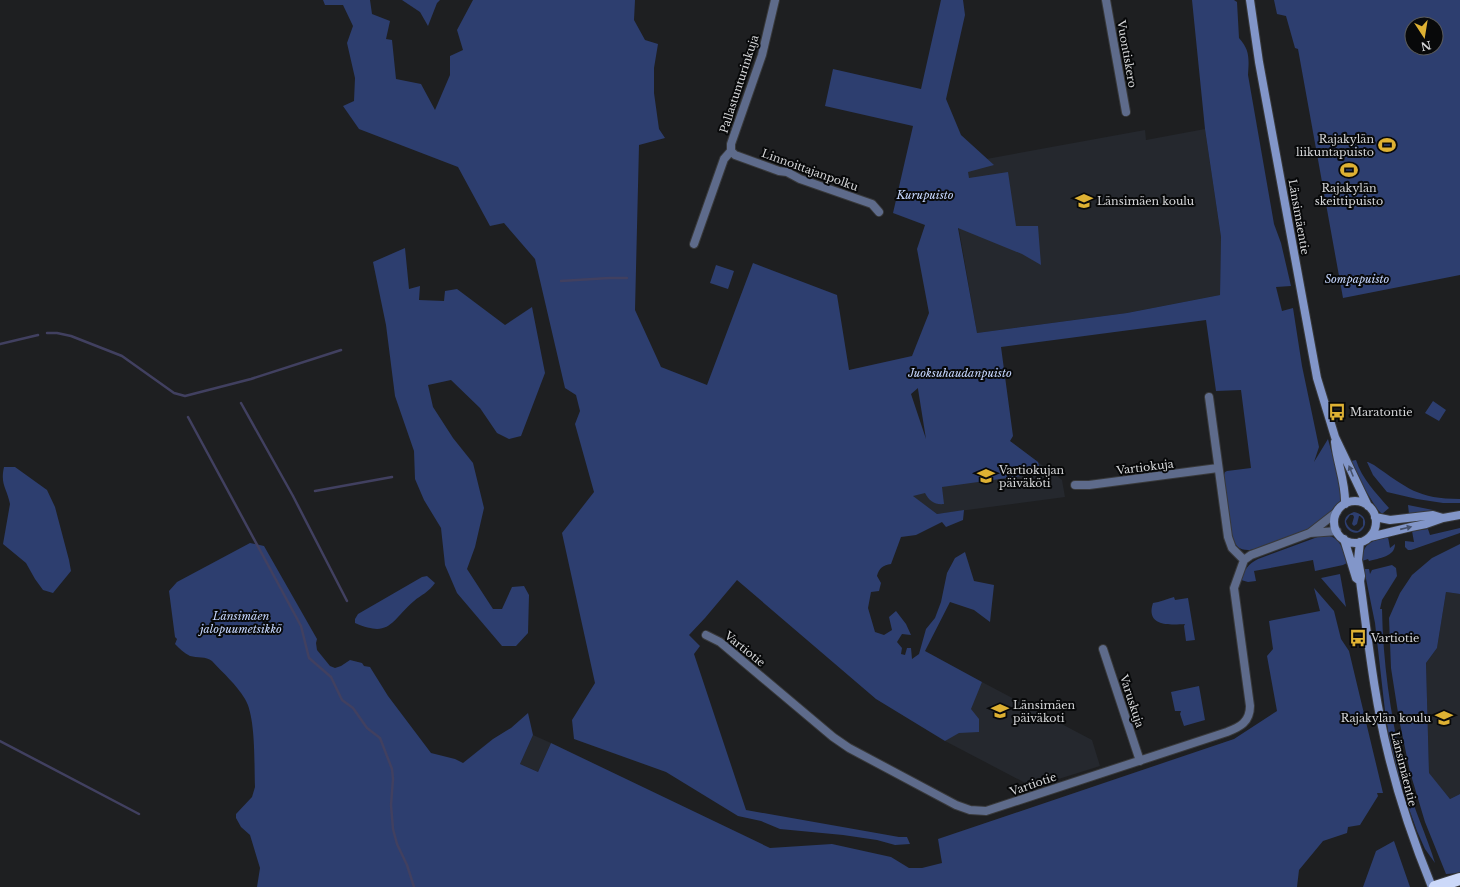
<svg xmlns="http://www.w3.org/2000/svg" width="1460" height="887" font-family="'Libre Baskerville',serif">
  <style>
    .built { fill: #25282e }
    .green { fill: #2d3e6f; fill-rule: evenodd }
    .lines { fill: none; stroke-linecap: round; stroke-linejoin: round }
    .stream { stroke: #414060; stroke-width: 2.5 }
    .minor-casing { stroke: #38393b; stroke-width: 10 }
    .secondary-casing { stroke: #38393b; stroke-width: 10 }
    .motorway-casing { stroke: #38393b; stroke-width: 14 }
    .minor { stroke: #5e6b8b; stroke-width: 8 }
    .secondary { stroke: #8296c9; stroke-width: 8 }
    .motorway { stroke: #ccd9f9; stroke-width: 12 }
    .oneway { fill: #45506a }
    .labels { text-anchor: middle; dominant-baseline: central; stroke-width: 4; stroke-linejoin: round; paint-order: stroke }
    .street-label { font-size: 11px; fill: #d5d6d8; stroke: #08090a }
    .poi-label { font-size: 11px; fill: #d5d6d8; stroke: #08090a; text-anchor: start }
    .park-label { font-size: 11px; font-style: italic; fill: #c6d7ff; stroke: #08090a }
  </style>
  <rect width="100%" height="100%" fill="#1e1f21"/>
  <path class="built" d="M 1205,129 L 1221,237 L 1220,295 L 1127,313 L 977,333 L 948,166 L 1145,130 L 1146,140 Z
    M 1010,441 L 1062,480 L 1065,497 L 937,514 L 912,496 Z
    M 1446,592 L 1460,594 L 1460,794 L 1450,799 L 1429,774 L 1426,663 L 1437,648 Z
    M 982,682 L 1092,740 L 1100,766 L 1033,787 L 945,741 Z
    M 533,735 L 551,743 L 538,772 L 520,764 Z"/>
  <path class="green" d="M 323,0 L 370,0 L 372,14 L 390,21 L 386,39 L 392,40 L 396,79 L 421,84 L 435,110 L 450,75 L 450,56 L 463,50 L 457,30 L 473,0 L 635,0 L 634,20 L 645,40 L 658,44 L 654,68 L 654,93 L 659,129 L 665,138 L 639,145 L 635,310 L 661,367 L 707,385 L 753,263 L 837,295 L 849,370 L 912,356 L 929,313 L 917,249 L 925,225 L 893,213 L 913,126 L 825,106 L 833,69 L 921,89 L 941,0 L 963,0 L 965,15 L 946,99 L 961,135 L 994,165 L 968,172 L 969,178 L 1008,172 L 1016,226 L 1038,226 L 1041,265 L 1022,254 L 958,228 L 977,333 L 1127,313 L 1220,295 L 1221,237 L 1205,129 L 1192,0 L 1234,0 L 1237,2 L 1239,38 C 1250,50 1249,59 1248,75 L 1274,224 L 1281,243 L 1291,286 L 1276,287 L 1282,311 L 1293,308 L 1302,366 L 1319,447 L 1314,462 L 1328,439 C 1331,451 1345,491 1340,501 C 1336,510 1323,521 1314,526 C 1303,532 1260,550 1248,550 C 1244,550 1240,549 1237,546 C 1229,538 1225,489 1224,475 L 1225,472 L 1227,471 L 1251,468 L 1241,390 L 1216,391 L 1206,320 L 1001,347 L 1013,436 L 1010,441 L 1038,462 L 1040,469 L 1037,474 L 942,487 L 944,504 C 935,505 929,501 925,493 L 913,496 L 937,514 L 964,510 L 963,520 L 946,527 L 942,522 L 916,535 L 901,537 L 891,564 C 883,565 879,568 877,576 L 881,583 L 879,591 L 871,592 L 868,608 L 875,632 L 884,635 L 892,630 L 889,617 L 896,611 L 906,624 L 911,635 L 902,634 L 897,642 L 902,648 L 901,654 L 905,655 L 907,648 L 911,648 L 912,659 L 919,654 L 926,629 L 935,618 L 941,602 L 947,573 L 955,558 L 965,552 L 974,581 L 994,585 L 990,622 L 974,610 L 950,602 L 925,651 L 982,682 L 971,709 L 979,719 L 979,732 L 959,733 L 945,741 L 876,699 L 737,580 L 705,618 L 689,635 L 700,646 L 694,654 L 746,810 L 899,837 L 907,837 L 910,844 L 895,845 L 877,840 L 843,835 L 780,829 L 761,821 L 738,816 L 666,772 L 574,739 L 572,720 L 595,683 L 562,533 L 594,492 L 575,424 L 580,411 L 576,395 L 565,388 L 535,259 L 504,223 L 490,226 L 458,167 L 359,129 L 343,106 L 354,101 L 355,78 L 347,43 L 353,26 L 343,5 L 325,5 ZM 918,388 L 918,389 L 926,439 L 911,394 Z
    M 402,0 L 440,0 L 437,3 L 428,26 L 420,12 Z
    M 1274,0 L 1460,0 L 1460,275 L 1343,298 L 1298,49 L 1295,48 L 1286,16 L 1277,14 ZM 1412,24 L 1436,24 L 1436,48 L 1412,48 Z
    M 405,248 L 409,289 L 420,286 L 419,300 L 444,301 L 445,291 L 457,289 L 505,325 L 532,307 L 545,373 L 521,436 L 509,439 L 497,433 L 480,408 L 451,380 L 428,385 L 433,407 L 453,438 L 473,463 L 484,508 L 475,547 L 467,569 L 493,609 L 502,609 L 512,587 L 524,586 L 529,595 L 528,633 L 516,646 L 502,646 L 457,593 L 445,565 L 441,528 L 424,500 L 415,479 L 414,451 L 395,396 L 386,325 L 373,262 Z
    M 716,265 L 734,271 L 728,289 L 710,283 Z
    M 1433,401 L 1446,410 L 1439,421 L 1425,413 Z
    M 1356,460 C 1362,479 1376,493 1389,508 L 1382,514 L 1377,509 L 1356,475 L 1351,461 Z
    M 1367,462 L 1368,462 L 1374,465 C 1407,488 1418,499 1460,499 L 1460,503 L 1443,503 L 1417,499 L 1387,492 L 1373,475 Z
    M 4,467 L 15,467 L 47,490 L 55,507 L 69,560 L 71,571 L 53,593 L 43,590 L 35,579 L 26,563 L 3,544 L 10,504 C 7,488 0,485 4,467 Z
    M 1408,505 L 1433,510 L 1433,511 L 1409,514 Z
    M 1354,512 C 1361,513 1368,519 1364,527 C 1355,544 1332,519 1354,512 ZM 1350,515 L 1353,515 L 1354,517 L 1352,524 L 1354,526 L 1357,524 L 1359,516 L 1360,516 L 1363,519 L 1363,526 L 1358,531 C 1352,531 1347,527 1346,521 Z
    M 1460,528 L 1460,533 L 1411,550 L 1408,550 L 1405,547 L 1405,541 L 1414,542 L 1412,531 L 1428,529 L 1430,535 Z
    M 1323,535 C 1340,535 1343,549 1347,563 L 1343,565 L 1315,571 L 1313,560 L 1254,571 L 1256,581 L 1248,582 L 1241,580 C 1244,570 1248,564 1258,559 Z
    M 1388,537 L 1390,548 L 1395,544 C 1395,557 1379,558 1369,561 L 1368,559 L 1362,561 C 1363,542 1372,541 1388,537 Z
    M 250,543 L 264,546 L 317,639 L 316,643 L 317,650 L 330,666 L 335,668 L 341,666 L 350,660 L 362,663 L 364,666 L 370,667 L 388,696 L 431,753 L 455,759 L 463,763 L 493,739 L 511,728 L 528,713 L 533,735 L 520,764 L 538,772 L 551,743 L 770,848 L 832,844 L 891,857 L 909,868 L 922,868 L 942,863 L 938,839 L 1234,739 L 1277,711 L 1267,656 L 1273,649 L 1269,621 L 1320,611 L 1314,588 L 1334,611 L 1341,639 L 1349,651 L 1383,793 L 1377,793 L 1378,796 L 1360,825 L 1348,827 L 1347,833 L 1323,841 L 1299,870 L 1297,887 L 257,887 L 260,868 L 250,835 L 241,827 L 236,818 L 236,814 L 252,797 L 255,787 C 254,764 256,717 245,699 C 236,684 223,673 212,661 C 206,656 197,658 190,656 C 184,653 179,648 175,644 L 177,639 L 175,637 L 169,591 L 177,582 Z
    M 1460,544 L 1460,594 L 1446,592 L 1437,648 L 1426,663 L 1429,773 L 1450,799 L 1460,794 L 1460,873 L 1446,874 L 1425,822 L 1410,772 L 1399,719 L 1391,668 L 1389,618 L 1400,593 L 1412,575 L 1432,558 Z
    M 1392,565 L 1396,568 L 1397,576 L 1382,600 L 1380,609 L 1382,609 C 1383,667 1392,727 1407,783 C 1414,810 1427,836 1435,863 L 1425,849 L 1417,831 L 1403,792 L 1390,743 L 1385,711 L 1375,623 L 1364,569 L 1369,569 L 1370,574 L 1372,570 Z
    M 1340,574 L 1346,607 L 1321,578 Z
    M 427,576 L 435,583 C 429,592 421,595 414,601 C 390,622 390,638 355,623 L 355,619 L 358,614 L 422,577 Z
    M 1174,597 L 1175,600 L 1188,598 L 1195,640 L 1186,641 L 1184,626 L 1185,624 C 1171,625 1145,627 1153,603 C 1160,602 1166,599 1174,597 Z
    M 1199,686 L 1205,720 L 1184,726 L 1180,714 L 1181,711 L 1175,711 L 1171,692 Z
    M 1394,841 L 1410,887 L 1363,887 L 1376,851 Z"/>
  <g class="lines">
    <path class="stream" d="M 561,281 L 609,278 L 627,278
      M 47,333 L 57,333 L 71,336 L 122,356 L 174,393 L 185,396 L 251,379 L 341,350
      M 0,344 L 38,335
      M 241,403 L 293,496 L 347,601
      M 188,417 L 301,626 L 309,658 L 331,677 L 342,700 L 353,708 L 367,728 L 380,738 L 392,769 L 393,779 L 391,805 L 393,829 L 397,844 L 407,865 L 414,887
      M 315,491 L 392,477
      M 0,741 L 139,814"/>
    <g class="minor-casing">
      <path id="minor" d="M 1106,0 L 1126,112
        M 731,151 L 735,155 L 779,171 L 787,172 L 800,179 L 872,204 L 879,212
        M 731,151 L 731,144 L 762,55 L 775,0
        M 694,244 L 724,159 L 731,151
        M 1209,397 L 1228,537 L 1232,548 L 1244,560
        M 1075,485 L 1089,485 L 1218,468
        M 1310,533 L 1337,531
        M 706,635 L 720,642 L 833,737 L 849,748 L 956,805 L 970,810 L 986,811 L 1227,732 C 1240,727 1250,722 1250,706 L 1234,588 L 1244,560 L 1251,555 L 1310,533 L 1337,512
        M 1103,649 L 1140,761"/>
    </g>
    <g class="secondary-casing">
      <path id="secondary" d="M 1250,0 L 1259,62 L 1317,378 L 1335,437 L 1368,506
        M 1335,442 C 1337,463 1346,483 1345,504
        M1334 522a21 21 0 1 1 42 0a21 21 0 1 1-42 0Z
        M 1375,517 L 1390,520 L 1433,515 L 1443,518
        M 1370,537 L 1411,527 L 1426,524 L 1443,518 L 1460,515
        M 1344,539 L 1356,578 L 1360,581
        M 1360,542 L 1358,560 L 1361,576 L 1360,581 C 1368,639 1374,697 1388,753 C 1399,799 1414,843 1432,887"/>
    </g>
    <g class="motorway-casing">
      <path id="motorway" d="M 1435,887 L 1460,879"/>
    </g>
    <use href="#minor" class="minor"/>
    <use href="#secondary" class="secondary"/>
    <use href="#motorway" class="motorway"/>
  </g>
  <defs><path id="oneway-solid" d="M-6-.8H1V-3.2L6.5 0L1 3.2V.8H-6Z"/></defs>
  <g class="oneway">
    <use href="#oneway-solid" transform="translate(1351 471) rotate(-112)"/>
    <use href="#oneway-solid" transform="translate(1406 528) rotate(-13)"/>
  </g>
  <defs>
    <g id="stadium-bare" transform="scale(1.38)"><path d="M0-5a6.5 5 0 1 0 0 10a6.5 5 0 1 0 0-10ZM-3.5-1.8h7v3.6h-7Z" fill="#deb133" stroke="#08090a" stroke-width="2.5" paint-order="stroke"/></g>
    <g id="school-bare" transform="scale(1.38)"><path d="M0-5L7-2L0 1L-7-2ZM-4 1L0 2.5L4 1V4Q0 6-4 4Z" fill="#deb133" stroke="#08090a" stroke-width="2.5" paint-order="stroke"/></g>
    <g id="bus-bare" transform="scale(1.38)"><path d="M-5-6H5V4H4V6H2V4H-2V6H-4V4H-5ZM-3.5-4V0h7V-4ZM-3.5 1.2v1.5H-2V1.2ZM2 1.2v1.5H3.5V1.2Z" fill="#deb133" stroke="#08090a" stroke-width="2.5" paint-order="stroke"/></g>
  </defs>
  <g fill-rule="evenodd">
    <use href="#stadium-bare" x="1387" y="145"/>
    <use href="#stadium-bare" x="1349" y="170"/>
    <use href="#school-bare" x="1084" y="201"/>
    <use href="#bus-bare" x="1337" y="412"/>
    <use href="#school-bare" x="986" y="476"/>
    <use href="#bus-bare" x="1358" y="638"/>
    <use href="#school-bare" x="1000" y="711"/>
    <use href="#school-bare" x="1444" y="718"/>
  </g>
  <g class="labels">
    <g class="street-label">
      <text transform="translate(1127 54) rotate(80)">Vuontiskero</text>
      <text transform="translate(739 84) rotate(-72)">Pallastunturinkuja</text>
      <text transform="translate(810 170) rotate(20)">Linnoittajanpolku</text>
      <text transform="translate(1299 217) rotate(80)">Länsimäentie</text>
      <text transform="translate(1145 467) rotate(-7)">Vartiokuja</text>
      <text transform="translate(745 649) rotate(39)">Vartiotie</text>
      <text transform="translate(1132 701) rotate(72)">Varuskuja</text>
      <text transform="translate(1404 769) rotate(76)">Länsimäentie</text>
      <text transform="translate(1033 784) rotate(-19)">Vartiotie</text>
    </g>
    <g class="poi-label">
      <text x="1374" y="139" text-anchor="end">Rajakylän<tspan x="1374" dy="13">liikuntapuisto</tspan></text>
      <text x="1349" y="188" text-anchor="middle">Rajakylän<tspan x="1349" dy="13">skeittipuisto</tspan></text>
      <text x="1097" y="201">Länsimäen koulu</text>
      <text x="1350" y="412">Maratontie</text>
      <text x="999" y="470">Vartiokujan<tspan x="999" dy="13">päiväköti</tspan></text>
      <text x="1371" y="638">Vartiotie</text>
      <text x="1013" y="705">Länsimäen<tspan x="1013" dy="13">päiväkoti</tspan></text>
      <text x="1431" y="718" text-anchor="end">Rajakylän koulu</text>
    </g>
    <g class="park-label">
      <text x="925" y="195">Kurupuisto</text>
      <text x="1357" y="279">Sompapuisto</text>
      <text x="960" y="373">Juoksuhaudanpuisto</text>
      <text x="241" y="616">Länsimäen<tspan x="241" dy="13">jalopuumetsikkö</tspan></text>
    </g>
  </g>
  <g transform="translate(1424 36) rotate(168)"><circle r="19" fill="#08090a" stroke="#5a5b5c"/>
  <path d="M0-3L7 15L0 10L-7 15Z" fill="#deb133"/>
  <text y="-6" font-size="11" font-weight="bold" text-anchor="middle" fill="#d5d6d8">N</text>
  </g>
</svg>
